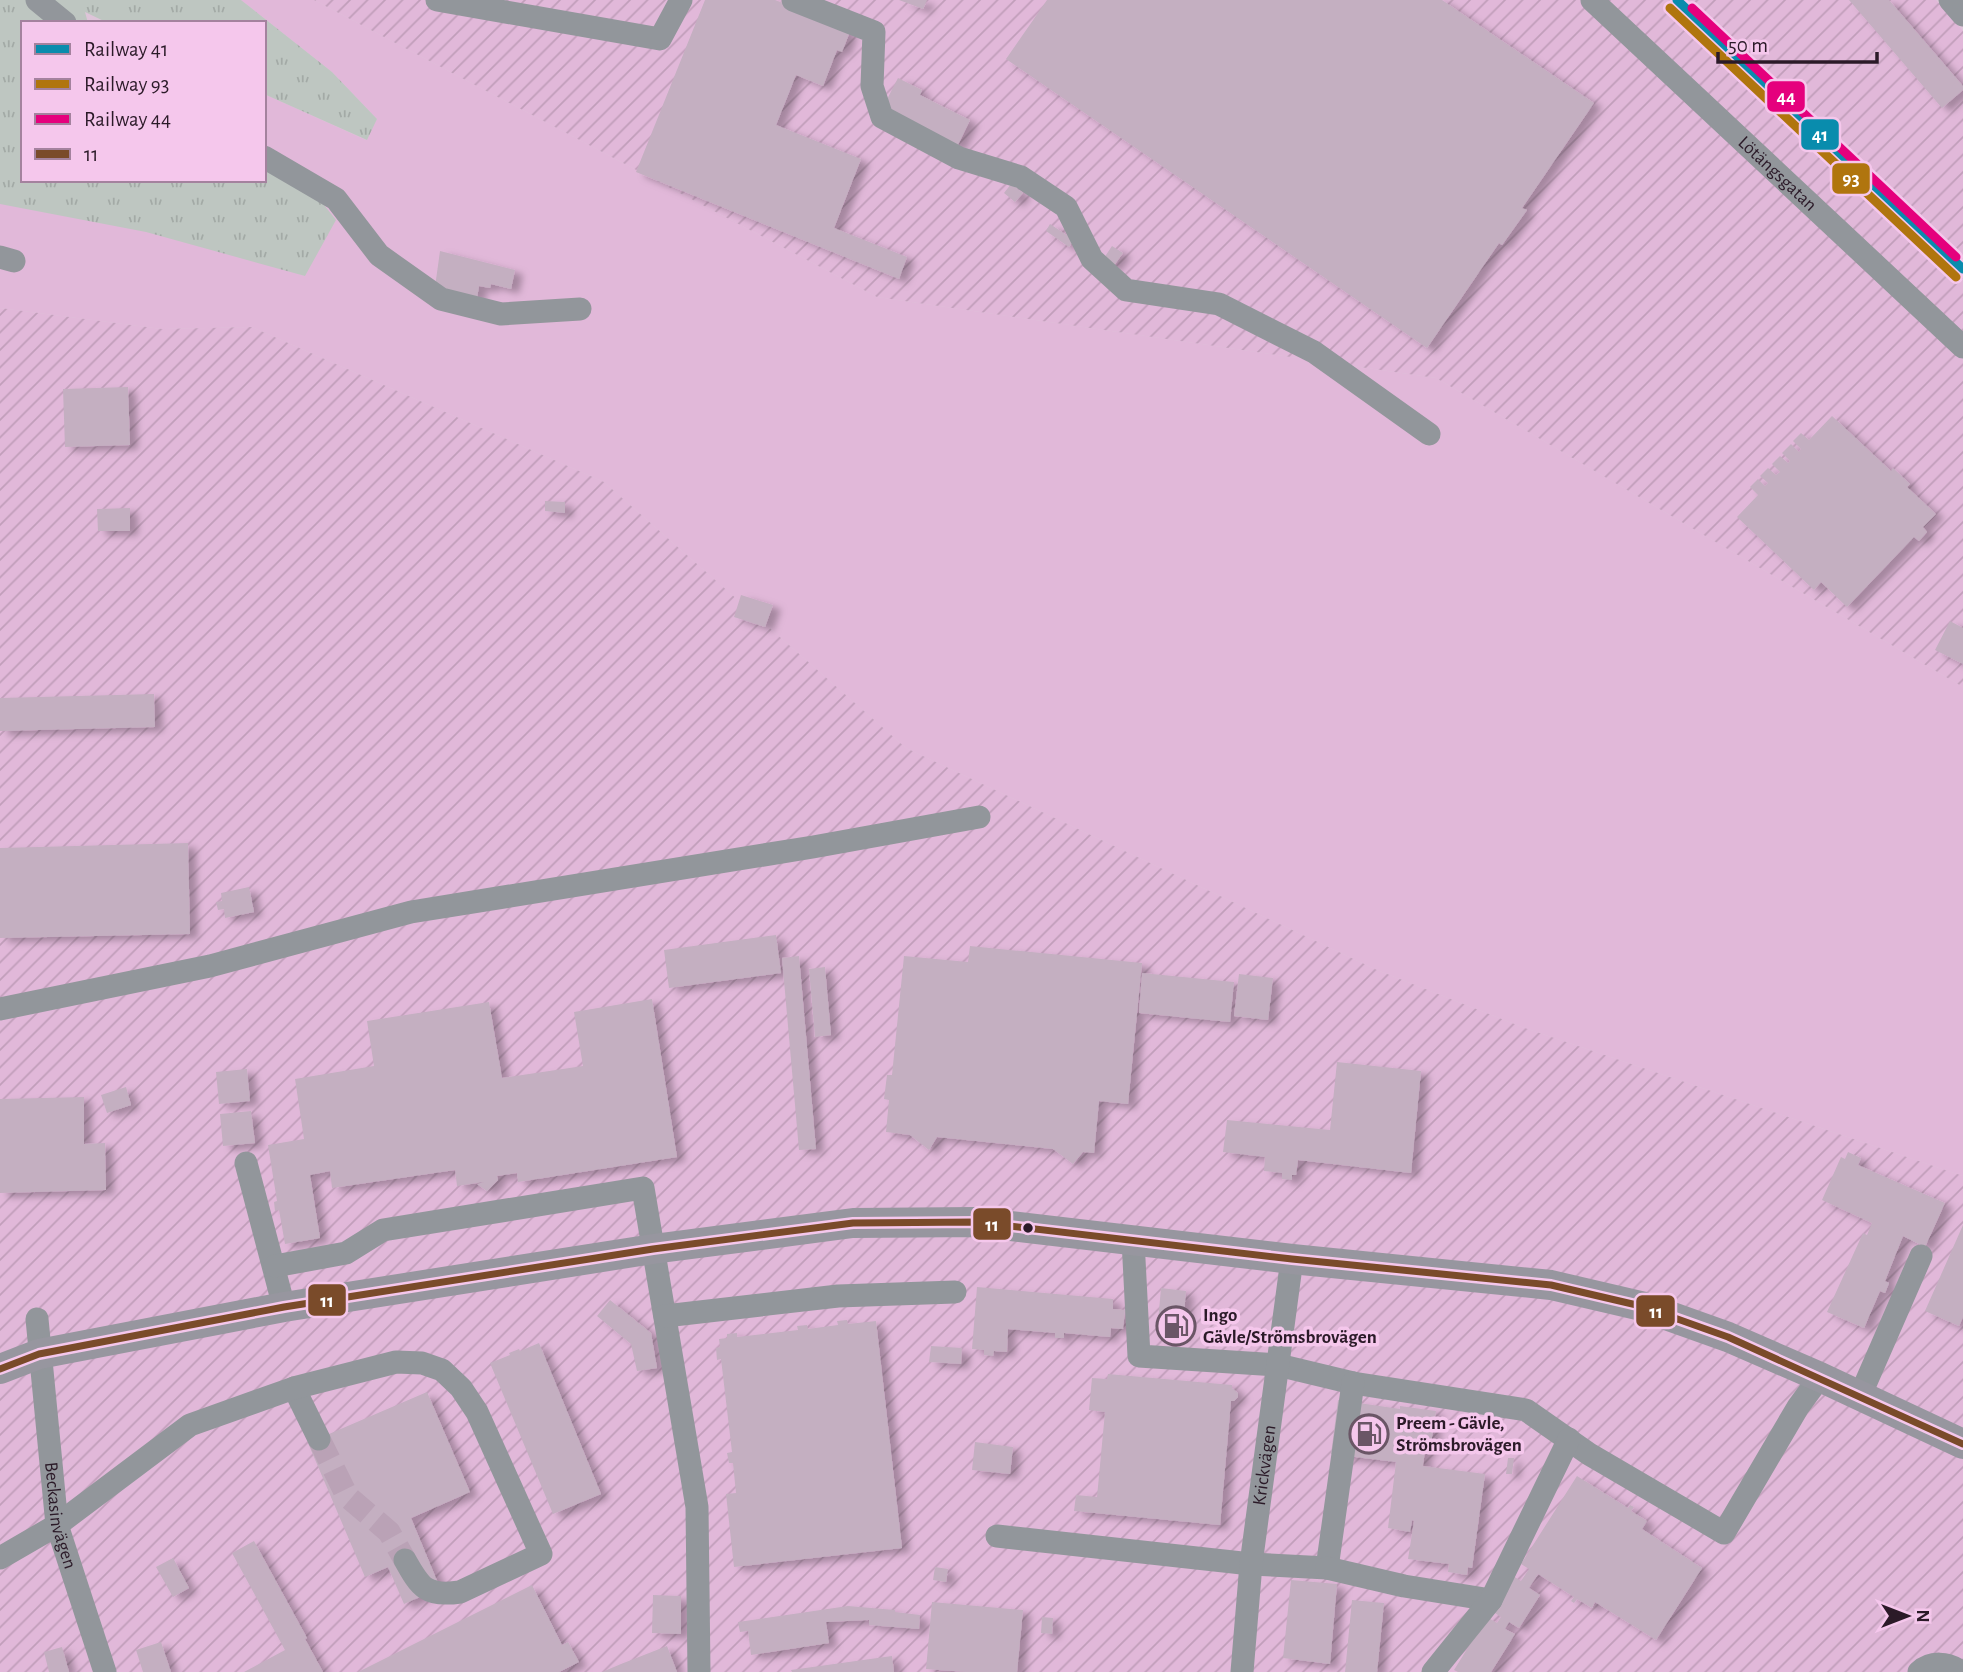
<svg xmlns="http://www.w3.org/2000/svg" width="1963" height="1672" font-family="'Alegreya Sans',sans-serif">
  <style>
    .built { fill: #e1b8d9 }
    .industrial { fill: url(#industrial-furrows) }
    .grass { fill: url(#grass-tufts) }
    .building { fill: #c4afc1; filter: url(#shadow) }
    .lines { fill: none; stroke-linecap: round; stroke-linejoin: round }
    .minor-tunnel { stroke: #baa2b6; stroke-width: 23; stroke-dasharray: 23 11; stroke-linecap: butt }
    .minor { stroke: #92969b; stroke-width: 23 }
    .major { stroke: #97969f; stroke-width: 30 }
    .bus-1-casing { stroke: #f5c7ec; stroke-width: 12 }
    .bus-1 { stroke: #7a4b2a; stroke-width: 7 }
    .rail-1-casing { stroke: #f5c7ec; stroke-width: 14 }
    .rail-2-casing { stroke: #f5c7ec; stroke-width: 14 }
    .rail-3-casing { stroke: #f5c7ec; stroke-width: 14 }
    .rail-1 { stroke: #098cad; stroke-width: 9 }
    .rail-2 { stroke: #b0750e; stroke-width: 9 }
    .rail-3 { stroke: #e5007d; stroke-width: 9 }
    .bus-dot { fill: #2b1a28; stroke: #f5c7ec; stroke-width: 2.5 }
    .labels { text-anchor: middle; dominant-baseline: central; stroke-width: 7; stroke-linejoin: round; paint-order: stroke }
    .street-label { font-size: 19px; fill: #2b1a28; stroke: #f5c7ec }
    .poi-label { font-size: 19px; font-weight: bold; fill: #2b1a28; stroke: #f5c7ec; text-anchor: start }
    .line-badge { stroke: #f5c7ec; stroke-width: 2.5 }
    .badge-label { font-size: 19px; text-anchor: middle; font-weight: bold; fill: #fff }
  </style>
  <defs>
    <pattern id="industrial-furrows" width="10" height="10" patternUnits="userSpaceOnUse" patternTransform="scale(1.75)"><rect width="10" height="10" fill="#e1b8d9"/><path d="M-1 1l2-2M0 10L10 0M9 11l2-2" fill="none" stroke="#c19eba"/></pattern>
    <pattern id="grass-tufts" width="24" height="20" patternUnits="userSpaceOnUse" patternTransform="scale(1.75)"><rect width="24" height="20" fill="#bec6c1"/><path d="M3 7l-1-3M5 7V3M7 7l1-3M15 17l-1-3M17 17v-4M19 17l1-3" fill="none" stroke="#a3aaa6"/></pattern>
    <filter id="shadow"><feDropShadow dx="8" dy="4.5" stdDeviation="3.5" flood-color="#0004"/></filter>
  </defs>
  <rect width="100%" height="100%" fill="#dec4d9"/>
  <path class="built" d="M 241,0 L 314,0 L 877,297 L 1436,378 L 1963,687 L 1963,1176 L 1522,1027 L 1377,970 L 906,748 L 604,482 L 252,327 L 162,329 L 0,308 L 0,148 L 23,180 L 305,276 L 264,164 L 264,94 L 366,140 L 377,119 L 332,72 Z"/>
  <path class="industrial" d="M 314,0 L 1936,0 L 1963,31 L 1963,687 L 1436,378 L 877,297 Z
    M 0,308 L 162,329 L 252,327 L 604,482 L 906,748 L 1377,970 L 1522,1027 L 1963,1176 L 1963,1672 L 0,1672 Z"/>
  <path class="grass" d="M 0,0 L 241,0 L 332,72 L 377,119 L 367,140 L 264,94 L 264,23 L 108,23 L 85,12 L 88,23 L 23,23 L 23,180 L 264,180 L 264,164 L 317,196 L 336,220 L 305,276 L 146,232 L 0,204 Z"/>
  <path class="building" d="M 705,0 L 775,0 L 846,28 L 849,34 L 842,52 L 837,50 L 823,86 L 796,75 L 776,125 L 861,159 L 834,228 L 907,257 L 899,279 L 636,172 Z
    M 899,0 L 927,0 L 923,9 Z
    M 1047,0 L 1442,0 L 1594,103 L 1522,208 L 1527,210 L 1502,245 L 1499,243 L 1427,348 L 1006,59 Z
    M 1849,0 L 1889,0 L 1963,86 L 1963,90 L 1942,108 Z
    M 898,78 L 922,90 L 920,95 L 970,120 L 957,147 L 882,109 Z
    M 1011,184 L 1023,193 L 1015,202 L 1004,193 Z
    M 1050,224 L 1074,240 L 1069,247 L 1046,231 Z
    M 1112,246 L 1123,253 L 1112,268 L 1102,261 Z
    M 440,251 L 515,270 L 511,289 L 491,284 L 490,288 L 479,286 L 477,298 L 435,287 Z
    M 128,387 L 130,445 L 65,447 L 63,389 Z
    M 1832,416 L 1891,471 L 1893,468 L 1910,484 L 1907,487 L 1936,514 L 1923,527 L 1927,532 L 1919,541 L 1914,537 L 1847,607 L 1821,582 L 1814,590 L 1737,517 L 1758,495 L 1750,487 L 1758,479 L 1765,486 L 1768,483 L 1760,476 L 1768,468 L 1776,475 L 1780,472 L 1772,464 L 1780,456 L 1788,463 L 1790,461 L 1782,453 L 1791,444 L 1799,452 L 1801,449 L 1793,441 L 1801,433 L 1809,440 Z
    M 545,501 L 565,502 L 565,513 L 545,511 Z
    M 130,508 L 130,531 L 98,531 L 97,509 Z
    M 741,595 L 773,605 L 765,627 L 734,617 Z
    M 1950,621 L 1963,628 L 1963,664 L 1935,650 Z
    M 154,694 L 155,727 L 0,731 L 0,698 Z
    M 188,843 L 190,934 L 0,938 L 0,848 Z
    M 249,887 L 254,912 L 225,918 L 224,909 L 218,910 L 216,902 L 222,901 L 221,893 Z
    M 776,935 L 781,973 L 669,988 L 664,950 Z
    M 970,946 L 1142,963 L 1128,1104 L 1099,1101 L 1094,1153 L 1083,1152 L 1073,1164 L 1053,1149 L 937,1137 L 929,1150 L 910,1135 L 886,1132 L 889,1100 L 884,1099 L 887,1075 L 892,1075 L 904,956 L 968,962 Z
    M 799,956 L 816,1149 L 799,1150 L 782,958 Z
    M 825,967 L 831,1035 L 815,1037 L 809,969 Z
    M 1142,973 L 1234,982 L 1230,1022 L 1139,1013 Z
    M 1239,974 L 1273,978 L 1268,1020 L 1234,1016 Z
    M 652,999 L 677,1157 L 518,1182 L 517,1173 L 497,1176 L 498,1180 L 487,1191 L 477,1184 L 484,1182 L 457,1186 L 455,1170 L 332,1188 L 330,1171 L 310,1175 L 320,1238 L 285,1244 L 279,1210 L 275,1211 L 274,1202 L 277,1201 L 268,1145 L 304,1139 L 295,1079 L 374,1066 L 367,1021 L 489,1002 L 502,1078 L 583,1066 L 574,1012 Z
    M 1337,1062 L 1421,1071 L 1411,1173 L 1298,1160 L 1296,1175 L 1292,1175 L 1292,1180 L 1282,1179 L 1282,1173 L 1264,1171 L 1265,1157 L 1223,1152 L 1227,1120 L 1330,1130 Z
    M 247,1069 L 250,1101 L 219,1104 L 216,1072 Z
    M 126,1087 L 131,1105 L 107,1113 L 101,1095 Z
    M 84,1097 L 84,1144 L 105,1143 L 106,1190 L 0,1193 L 0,1099 Z
    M 251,1111 L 255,1143 L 223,1146 L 220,1114 Z
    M 1848,1152 L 1861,1158 L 1858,1165 L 1945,1203 L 1925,1247 L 1903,1236 L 1885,1281 L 1889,1283 L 1885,1293 L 1880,1291 L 1864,1328 L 1827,1312 L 1863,1233 L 1867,1235 L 1872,1223 L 1822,1200 L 1841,1157 L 1845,1159 Z
    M 1963,1225 L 1963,1317 L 1959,1326 L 1925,1311 Z
    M 977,1287 L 1113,1299 L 1113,1309 L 1125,1310 L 1123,1329 L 1111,1328 L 1110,1337 L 1064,1333 L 1064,1338 L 1055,1338 L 1055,1333 L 1008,1329 L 1007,1352 L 994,1351 L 993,1356 L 984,1355 L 984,1350 L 972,1349 Z
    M 1161,1288 L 1186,1291 L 1182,1336 L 1157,1333 Z
    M 610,1300 L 651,1333 L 657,1368 L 637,1371 L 631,1344 L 597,1316 Z
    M 847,1320 L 848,1324 L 876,1321 L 902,1548 L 734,1567 L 726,1494 L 736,1493 L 733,1463 L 729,1463 L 727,1453 L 732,1452 L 721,1359 L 717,1360 L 716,1348 L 720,1347 L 719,1339 L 727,1338 L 727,1334 L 737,1333 L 737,1337 L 798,1330 L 797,1326 L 807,1325 L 808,1329 L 838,1325 L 837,1321 Z
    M 539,1343 L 601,1494 L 553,1514 L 490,1363 L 510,1355 L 509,1353 L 519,1349 L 520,1351 Z
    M 931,1346 L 962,1348 L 961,1364 L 929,1362 Z
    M 1108,1374 L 1232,1385 L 1232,1388 L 1238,1393 L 1238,1397 L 1234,1401 L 1231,1401 L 1220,1525 L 1074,1511 L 1076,1495 L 1097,1497 L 1105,1412 L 1089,1410 L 1092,1378 L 1107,1379 Z
    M 427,1392 L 470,1492 L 411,1518 L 440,1588 L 404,1604 L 388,1567 L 365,1577 L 308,1443 Z
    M 1338,1400 L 1400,1409 L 1400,1406 L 1436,1411 L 1430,1450 L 1425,1450 L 1423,1466 L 1485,1474 L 1472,1568 L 1468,1567 L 1467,1575 L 1448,1572 L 1449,1564 L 1408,1559 L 1414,1521 L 1412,1520 L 1410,1532 L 1388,1528 L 1396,1462 L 1331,1454 Z
    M 975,1442 L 1013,1447 L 1010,1474 L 972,1470 Z
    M 1508,1458 L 1514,1458 L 1512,1474 L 1506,1474 Z
    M 1577,1476 L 1628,1508 L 1630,1505 L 1634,1507 L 1631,1511 L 1647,1521 L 1642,1529 L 1702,1568 L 1656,1640 L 1595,1602 L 1592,1608 L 1577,1599 L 1574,1603 L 1571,1601 L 1574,1597 L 1538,1574 L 1529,1588 L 1540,1595 L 1519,1628 L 1509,1622 L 1505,1629 L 1515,1634 L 1491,1672 L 1458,1672 L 1454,1670 L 1487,1617 L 1497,1623 L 1501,1617 L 1492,1611 L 1513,1576 L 1521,1581 L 1529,1569 L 1521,1564 Z
    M 254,1541 L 307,1638 L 305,1639 L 323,1672 L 244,1672 L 285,1650 L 232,1553 Z
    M 173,1558 L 189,1588 L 173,1597 L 156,1567 Z
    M 935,1567 L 948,1569 L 946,1582 L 933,1580 Z
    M 1291,1580 L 1337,1584 L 1330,1664 L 1283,1658 Z
    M 532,1585 L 562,1645 L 568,1642 L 579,1662 L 559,1672 L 358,1672 Z
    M 653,1595 L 681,1596 L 681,1634 L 652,1633 Z
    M 1352,1600 L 1384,1603 L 1377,1672 L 1345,1672 Z
    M 932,1602 L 1023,1610 L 1017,1672 L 965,1672 L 926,1669 Z
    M 848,1606 L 895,1610 L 895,1612 L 920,1615 L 919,1629 L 869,1625 L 869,1620 L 826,1622 L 829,1643 L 751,1655 L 748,1631 L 740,1632 L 738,1622 Z
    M 1042,1617 L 1053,1618 L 1052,1634 L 1041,1633 Z
    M 161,1642 L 171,1672 L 143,1672 L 136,1650 Z
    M 667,1646 L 677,1672 L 602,1672 L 621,1664 Z
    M 62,1647 L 69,1672 L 49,1672 L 44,1652 Z
    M 892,1656 L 894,1672 L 792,1672 L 791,1670 Z"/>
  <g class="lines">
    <path class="minor-tunnel" d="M 319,1439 L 347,1496 L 389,1532 L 405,1560"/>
    <g class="minor">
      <path d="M 37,0 L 65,23"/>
      <path d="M 437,0 L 660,39 L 681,0"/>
      <path d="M 793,0 L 874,32 L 872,86 L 882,117 L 959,158 L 1021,177 L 1066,207 L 1092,259 L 1126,290 L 1219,304 L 1314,352 L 1429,434"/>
      <path id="s1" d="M 1592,0 L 1963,347"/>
      <path d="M 1950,0 L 1963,15"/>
      <path d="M 264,157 L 336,199 L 379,255 L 441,299 L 501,314 L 580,309"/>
      <path d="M 0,257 L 14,261"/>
      <path d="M 0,1009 L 210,966 L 411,912 L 813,847 L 979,817"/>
      <path d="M 246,1163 L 284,1307"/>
      <path d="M 1133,1240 L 1139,1356 L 1278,1365 L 1353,1383 L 1526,1410 L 1589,1454 L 1724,1533 L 1798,1407 L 1820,1377"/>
      <path d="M 275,1266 L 346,1253 L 383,1230 L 643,1188 L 697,1507 L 699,1672"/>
      <path d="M 665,1316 L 838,1296 L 955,1292"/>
      <path id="s2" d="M 37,1319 L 57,1525 L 105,1672"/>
      <path d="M 294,1388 L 319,1439"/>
      <path d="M 1860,1396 L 1921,1256"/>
      <path d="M 997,1536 L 1251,1564 L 1327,1568 L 1353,1383"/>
      <path d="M 0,1558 L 57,1525 L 190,1425 L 294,1388 L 396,1362 L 422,1363 L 442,1370 L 461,1388 L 477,1412 L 541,1554 L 460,1592 C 426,1597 420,1587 405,1560"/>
      <path d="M 1327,1568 L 1404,1586 L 1491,1600"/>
      <path id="s3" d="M 1242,1672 L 1251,1564 L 1292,1259"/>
      <path d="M 1433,1672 L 1491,1600 L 1569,1439"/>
      <path d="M 1919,1672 C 1931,1661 1948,1662 1961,1672"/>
    </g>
    <path class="major" d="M 0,1369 L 39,1354 L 284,1307 L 653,1249 L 853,1223 L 976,1222 L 1292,1259 L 1551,1285 L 1641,1306 L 1728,1337 L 1820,1377 L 1963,1444"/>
    <g class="bus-1-casing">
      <path id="bus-1" d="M 0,1369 L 39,1354 L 284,1307 L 653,1249 L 853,1223 L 976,1222 L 1292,1259 L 1551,1285 L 1641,1306 L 1728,1337 L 1963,1444"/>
    </g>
    <use href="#bus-1" class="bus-1"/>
    <g class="rail-1-casing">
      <path id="rail-1" d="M 1677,0 L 1963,269"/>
    </g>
    <g class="rail-2-casing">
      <path id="rail-2" d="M 1670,8 L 1956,277"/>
    </g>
    <g class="rail-3-casing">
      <path id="rail-3" d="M 1692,8 L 1956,257"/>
    </g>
    <use href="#rail-1" class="rail-1"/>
    <use href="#rail-2" class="rail-2"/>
    <use href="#rail-3" class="rail-3"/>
  </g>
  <defs>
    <g id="fuel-ring" transform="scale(2.0125)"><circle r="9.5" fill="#f5c7ec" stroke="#6a5666" stroke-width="1.5"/><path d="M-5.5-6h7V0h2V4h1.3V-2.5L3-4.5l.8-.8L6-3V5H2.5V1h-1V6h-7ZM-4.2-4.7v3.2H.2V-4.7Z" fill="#6a5666"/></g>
  </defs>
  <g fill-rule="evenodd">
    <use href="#fuel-ring" x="1176" y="1326"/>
    <use href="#fuel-ring" x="1369" y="1434"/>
  </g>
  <circle class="bus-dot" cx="1028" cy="1228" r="6"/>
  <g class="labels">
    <g class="street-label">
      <text stroke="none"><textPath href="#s1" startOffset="254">Lötängsgatan</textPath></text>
      <text stroke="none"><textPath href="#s3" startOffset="208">Krickvägen</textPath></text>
      <text stroke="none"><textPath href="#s2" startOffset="198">Beckasinvägen</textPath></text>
    </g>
    <g class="poi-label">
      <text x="1203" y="1315">Ingo<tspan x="1203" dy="22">Gävle/Strömsbrovägen</tspan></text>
      <text x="1396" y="1423">Preem - Gävle,<tspan x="1396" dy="22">Strömsbrovägen</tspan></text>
    </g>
  </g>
  <g class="line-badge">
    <rect x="1766" y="80" width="40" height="33" rx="7" fill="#e5007d"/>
    <rect x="1800" y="118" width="40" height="33" rx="7" fill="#098cad"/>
    <rect x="1831" y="162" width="40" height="33" rx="7" fill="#b0750e"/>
    <rect x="972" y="1207" width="40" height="34" rx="7" fill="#7a4b2a"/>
    <rect x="307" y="1283" width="40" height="34" rx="7" fill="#7a4b2a"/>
    <rect x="1635" y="1294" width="41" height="34" rx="7" fill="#7a4b2a"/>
  </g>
  <g class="badge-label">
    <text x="1786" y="103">44</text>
    <text x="1820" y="141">41</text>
    <text x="1851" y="185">93</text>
    <text x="992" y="1231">11</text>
    <text x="327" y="1307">11</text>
    <text x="1656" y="1318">11</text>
  </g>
  <rect x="21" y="21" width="245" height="161" fill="#f5c7ec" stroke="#a4829e" stroke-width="2"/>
  <rect x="35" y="44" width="35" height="10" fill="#098cad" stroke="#a4829e" stroke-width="2"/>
  <text x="84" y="56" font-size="21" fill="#2b1a28">Railway 41</text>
  <rect x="35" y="79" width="35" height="10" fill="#b0750e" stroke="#a4829e" stroke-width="2"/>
  <text x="84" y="91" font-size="21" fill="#2b1a28">Railway 93</text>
  <rect x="35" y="114" width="35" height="10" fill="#e5007d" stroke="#a4829e" stroke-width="2"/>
  <text x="84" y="126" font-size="21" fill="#2b1a28">Railway 44</text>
  <rect x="35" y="149" width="35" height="10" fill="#7a4b2a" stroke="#a4829e" stroke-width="2"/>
  <text x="84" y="161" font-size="21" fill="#2b1a28">11</text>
  <g transform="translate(1907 1616) rotate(90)" stroke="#f5c7ec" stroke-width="5" paint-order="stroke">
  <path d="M0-5L12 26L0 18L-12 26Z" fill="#2b1a28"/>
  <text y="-10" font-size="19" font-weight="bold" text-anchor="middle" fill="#2b1a28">N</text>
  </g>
  <path d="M1718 52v10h159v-10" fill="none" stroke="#2b1a28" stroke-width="3.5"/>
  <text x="1728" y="52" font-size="21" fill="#2b1a28" stroke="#f5c7ec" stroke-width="5" paint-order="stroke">50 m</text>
</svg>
